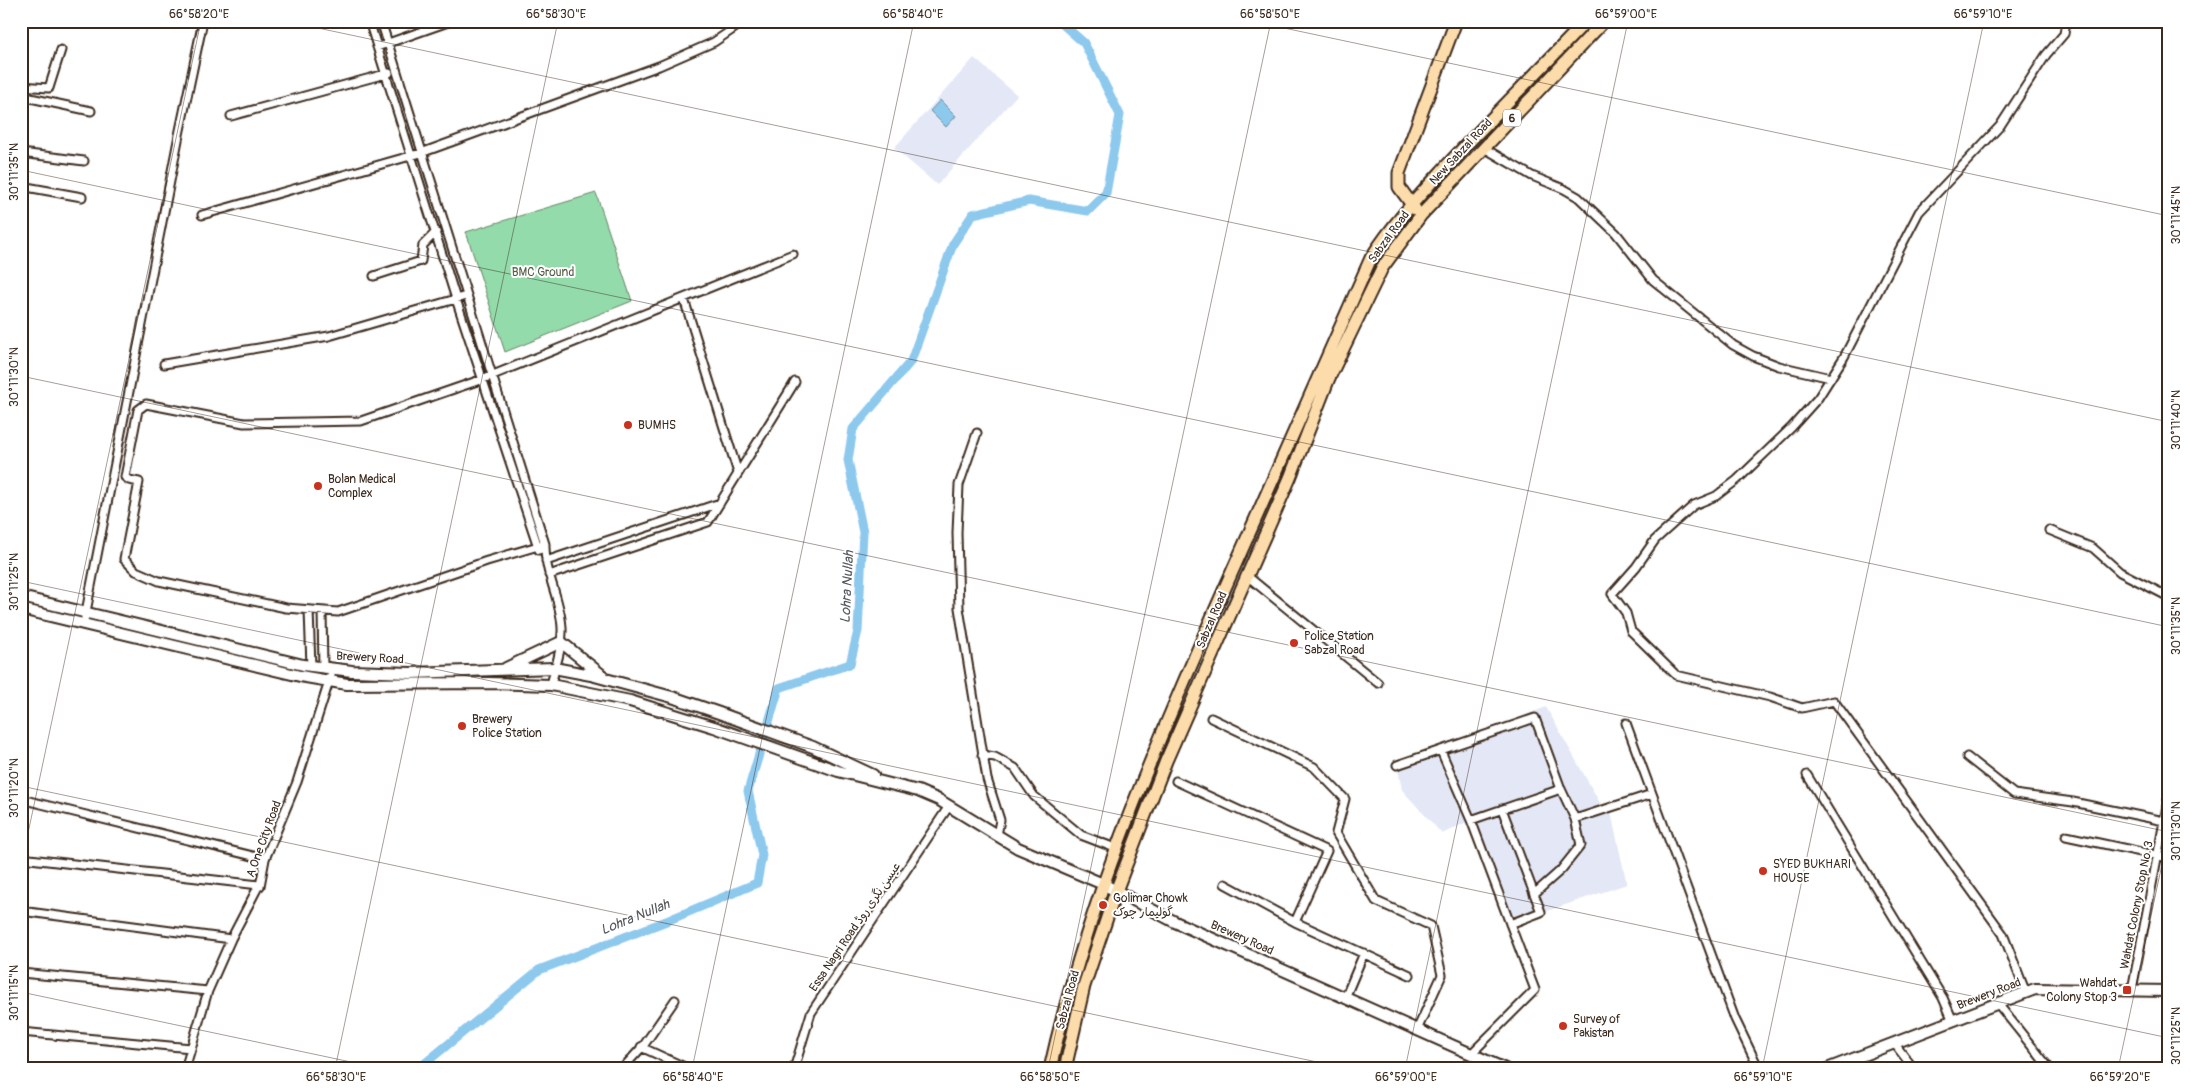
<svg xmlns="http://www.w3.org/2000/svg" width="2190" height="1090" font-family="Pangolin,'Playpen Sans Arabic',sans-serif">
  <style>
    .built { fill: #e4e8f6 }
    .green { fill: #93dbaa; stroke: #678264 }
    .water { fill: #8dc8ed; stroke: #6c899a }
    .lines { fill: none; stroke-linecap: round; stroke-linejoin: round }
    .canal { stroke: #8dc8ed; stroke-width: 9 }
    .street-casing { stroke: #3b2a1e; stroke-width: 11 }
    .secondary-casing { stroke: #3b2a1e; stroke-width: 14 }
    .primary-casing { stroke: #3b2a1e; stroke-width: 15 }
    .street { stroke: #fff; stroke-width: 7 }
    .secondary { stroke: #fff; stroke-width: 10 }
    .primary { stroke: #fddcac; stroke-width: 11 }
    .ticks { fill: none; stroke: #3b2a1e; stroke-width: 1; stroke-opacity: 0.45 }
    .poi-dot { fill: #c8321e; stroke: #fff; stroke-width: 2 }
    .labels { text-anchor: middle; dominant-baseline: central; stroke-width: 4; stroke-linejoin: round; paint-order: stroke }
    .shield { fill: #fff; stroke: #766a62; stroke-width: 1 }
    .shield-label { font-size: 11px; font-weight: bold; fill: #3b2a1e }
    .street-label { font-size: 12px; fill: #3b2a1e; stroke: #fff }
    .park-label { font-size: 12px; fill: #555f48; stroke: #fff }
    .poi-label { font-size: 12px; fill: #3b2a1e; stroke: #fff; text-anchor: start }
    .water-label { font-size: 14px; font-style: italic; fill: #54595c; stroke: #fff }
    .neatline { fill: none; stroke: #3b2a1e; stroke-width: 2 }
    .ticks-label { font-size: 12px; text-anchor: middle; fill: #3b2a1e }
  </style>
  <rect width="100%" height="100%" fill="#fff"/>
  <filter id="ink" filterUnits="userSpaceOnUse"><feTurbulence type="fractalNoise" baseFrequency=".02" numOctaves="2"/><feDisplacementMap in="SourceGraphic" scale="10" xChannelSelector="R" yChannelSelector="G"/><feConvolveMatrix kernelMatrix="1 2 1 2 8 2 1 2 1" color-interpolation-filters="sRGB"/></filter>
  <g filter="url(#ink)">
    <path class="built" d="M 974,58 L 1017,95 L 937,185 L 894,148 Z
      M 1546,707 L 1605,812 L 1611,813 L 1627,884 L 1515,922 L 1471,820 L 1442,834 L 1402,790 L 1397,765 Z"/>
    <path class="green" d="M 596,193 L 632,301 L 505,352 L 466,232 Z"/>
    <path class="water" d="M 940,100 L 956,116 L 946,127 L 930,111 Z"/>
    <g class="lines">
      <path class="canal" d="M 418,1069 L 539,970 L 669,920 L 757,883 L 762,855 L 748,791 L 779,688 L 850,664 L 858,631 L 863,532 L 848,460 L 853,429 L 911,361 L 953,244 L 973,214 L 1029,201 L 1088,211 L 1106,193 L 1120,115 L 1084,43 L 1059,21"/>
      <g class="street-casing">
        <path id="street" d="M 369,21 L 456,299 L 539,550
          M 381,21 L 545,544 C 544,573 561,599 562,628 C 563,647 555,667 551,685
          M 377,47 L 451,21
          M 21,86 L 49,88 L 61,50
          M 21,96 L 91,111
          M 231,116 L 389,73
          M 1484,148 L 1532,176 L 1564,189 L 1578,197 L 1616,233 L 1653,280 L 1733,345 L 1753,356 L 1779,366 L 1831,378
          M 21,153 L 84,161
          M 21,186 L 82,197
          M 202,215 L 421,153 L 659,66 L 714,42 L 745,21
          M 374,276 L 421,261 L 423,245 L 436,232
          M 684,299 L 738,473
          M 164,364 L 329,336 L 466,296
          M 977,433 L 959,485 L 957,533 L 959,608 L 987,779 L 1000,820 L 997,835
          M 2049,530 L 2093,548 L 2120,572 L 2169,597
          M 545,544 L 487,561 L 338,612 L 286,608 L 159,581 L 136,571 L 124,559 L 139,482 L 129,480 L 125,477 L 138,410 L 146,404 L 244,423 L 361,421 L 483,379 L 793,254
          M 546,561 L 720,503
          M 549,575 L 708,522 L 795,382
          M 1246,575 L 1378,683
          M 309,610 L 311,667
          M 322,611 L 323,668
          M 85,617 L 179,135 L 203,21
          M 1211,718 L 1314,767 L 1345,799 L 1336,833 L 1376,901 L 1431,926 L 1442,975 L 1417,1030
          M 1626,723 L 1735,1019 L 1759,1069
          M 1441,751 L 1471,820 L 1535,990 L 1471,1054
          M 982,755 L 995,757 L 1015,768 L 1034,796 L 1081,835 L 1115,848
          M 1967,757 L 2014,794 L 2073,802 L 2169,822
          M 1397,765 L 1535,718 L 1561,789 L 1575,819 L 1581,845 L 1561,870 L 1534,894
          M 1807,775 L 1943,998 L 1953,1021
          M 1176,781 L 1327,851 L 1295,922
          M 21,799 L 265,859
          M 1502,809 L 1541,912 L 1510,924
          M 1575,819 L 1652,794
          M 1471,820 L 1561,789
          M 2066,836 L 2169,858
          M 21,858 L 259,885
          M 1225,884 L 1295,922 L 1410,975
          M 21,911 L 231,939
          M 21,973 L 208,991
          M 2132,990 L 2169,795
          M 2026,993 L 2003,934 L 1834,701 L 1802,708 L 1770,697 L 1676,675 L 1631,631 L 1626,613 L 1612,594 L 1636,567 L 1655,540 L 1694,505 L 1716,496 L 1737,480 L 1792,427 L 1818,398 L 1844,357 L 1919,212 L 2000,126 L 2046,55 L 2064,34 L 2066,21
          M 1345,998 L 1364,953
          M 1998,1004 L 2050,1069
          M 21,1032 L 191,1048
          M 1894,1043 L 1914,1069
          M 641,1047 L 689,1069
          M 185,1069 L 208,991 L 231,939 L 259,885 L 260,886 L 265,859 L 297,782 L 333,669
          M 622,1069 L 644,1045 L 675,1000
          M 794,1069 L 811,1013 L 949,806"/>
      </g>
      <g class="secondary-casing">
        <path id="secondary" d="M 21,597 L 303,665 L 352,671 L 411,673 L 554,668 L 591,675 L 672,697 L 719,713 L 813,747 L 873,775
          M 21,609 L 300,676 L 347,684 L 489,683 L 551,685 L 630,701 L 714,727 L 838,771 L 918,791 L 939,800 L 1018,848 L 1103,884 L 1175,922 L 1505,1069
          M 506,668 L 561,642 L 603,676
          M 1827,1069 L 2035,989 L 2169,991"/>
      </g>
      <g class="primary-casing">
        <path id="primary" d="M 1415,209 L 1399,187 L 1399,173 L 1456,21
          M 1050,1069 C 1085,911 1148,763 1213,615 C 1266,496 1318,377 1371,258 C 1394,222 1422,193 1451,161 C 1495,114 1542,68 1586,21
          M 1065,1069 L 1084,986 L 1116,891 L 1166,761 L 1290,478 L 1329,378 L 1382,268 L 1421,215 L 1604,21"/>
      </g>
      <use href="#street" class="street"/>
      <use href="#secondary" class="secondary"/>
      <use href="#primary" class="primary"/>
    </g>
  </g>
  <path class="ticks" d="M 285,21 L 2169,422M 1251,21 L 2169,216M 21,170 L 2169,627M 21,376 L 2169,832M 21,581 L 2169,1038M 21,786 L 1350,1069M 21,866 L 201,21M 21,992 L 384,1069M 335,1069 L 558,21M 692,1069 L 914,21M 1048,1069 L 1271,21M 1405,1069 L 1628,21M 1762,1069 L 1984,21M 2118,1069 L 2169,832"/>
  <g class="poi-dot">
    <circle cx="628" cy="425" r="5"/>
    <circle cx="318" cy="486" r="5"/>
    <circle cx="1294" cy="643" r="5"/>
    <circle cx="462" cy="726" r="5"/>
    <circle cx="1763" cy="871" r="5"/>
    <circle cx="1103" cy="905" r="5"/>
    <rect x="2122" y="985" width="10" height="10" rx="2.5"/>
    <circle cx="1563" cy="1026" r="5"/>
  </g>
  <g class="labels">
    <rect class="shield" x="1503" y="109.5" width="18" height="17" rx="4"/>
    <g class="shield-label">
      <text x="1512" y="118">6</text>
    </g>
    <g class="street-label">
      <text transform="translate(1461 152) rotate(-47)">New Sabzal Road</text>
      <text transform="translate(1389 237) rotate(-54)">Sabzal Road</text>
      <text transform="translate(1212 620) rotate(-67)">Sabzal Road</text>
      <text transform="translate(370 658) rotate(3)">Brewery Road</text>
      <text transform="translate(264 839) rotate(-70)">A One City Road</text>
      <text transform="translate(2137 905) rotate(-79)">Wahdat Colony Stop No. 3</text>
      <text transform="translate(855 927) rotate(-56)">Essa Nagri Road عیسیٰ نگری روڈ</text>
      <text transform="translate(1242 938) rotate(24)">Brewery Road</text>
      <text transform="translate(1989 994) rotate(-21)">Brewery Road</text>
      <text transform="translate(1068 1000) rotate(-75)">Sabzal Road</text>
    </g>
    <g class="park-label">
      <text x="543" y="272">BMC Ground</text>
    </g>
    <g class="poi-label">
      <text x="638" y="425">BUMHS</text>
      <text x="328" y="479">Bolan Medical<tspan x="328" dy="14">Complex</tspan></text>
      <text x="1304" y="636">Police Station<tspan x="1304" dy="14">Sabzal Road</tspan></text>
      <text x="472" y="719">Brewery<tspan x="472" dy="14">Police Station</tspan></text>
      <text x="1773" y="864">SYED BUKHARI<tspan x="1773" dy="14">HOUSE</tspan></text>
      <text x="1113" y="898">Golimar Chowk<tspan x="1113" dy="14">گولیمار چوک</tspan></text>
      <text x="2117" y="983" text-anchor="end">Wahdat<tspan x="2117" dy="14">Colony Stop 3</tspan></text>
      <text x="1573" y="1019">Survey of<tspan x="1573" dy="14">Pakistan</tspan></text>
    </g>
    <g class="water-label">
      <text transform="translate(847 587) rotate(-87)">Lohra Nullah</text>
      <text transform="translate(635 917) rotate(-22)">Lohra Nullah</text>
    </g>
  </g>
  <rect width="2190" height="1090" fill="none" stroke="#fff" stroke-width="55"/>
  <rect x="28" y="28" width="2134" height="1034" class="neatline"/>
  <g class="ticks-label">
    <text x="199" y="18">66°58'20"E</text>
    <text x="556" y="18">66°58'30"E</text>
    <text x="913" y="18">66°58'40"E</text>
    <text x="1270" y="18">66°58'50"E</text>
    <text x="1626" y="18">66°59'00"E</text>
    <text x="1983" y="18">66°59'10"E</text>
    <text transform="translate(14 172) rotate(-90)" y="4">30°11'35"N</text>
    <text transform="translate(2176 215) rotate(-90)" y="4">30°11'45"N</text>
    <text transform="translate(14 377) rotate(-90)" y="4">30°11'30"N</text>
    <text transform="translate(2176 420) rotate(-90)" y="4">30°11'40"N</text>
    <text transform="translate(14 582) rotate(-90)" y="4">30°11'25"N</text>
    <text transform="translate(2176 626) rotate(-90)" y="4">30°11'35"N</text>
    <text transform="translate(14 788) rotate(-90)" y="4">30°11'20"N</text>
    <text transform="translate(2176 831) rotate(-90)" y="4">30°11'30"N</text>
    <text transform="translate(14 993) rotate(-90)" y="4">30°11'15"N</text>
    <text transform="translate(2176 1036) rotate(-90)" y="4">30°11'25"N</text>
    <text x="336" y="1081">66°58'30"E</text>
    <text x="693" y="1081">66°58'40"E</text>
    <text x="1050" y="1081">66°58'50"E</text>
    <text x="1406" y="1081">66°59'00"E</text>
    <text x="1763" y="1081">66°59'10"E</text>
    <text x="2120" y="1081">66°59'20"E</text>
  </g>
</svg>
